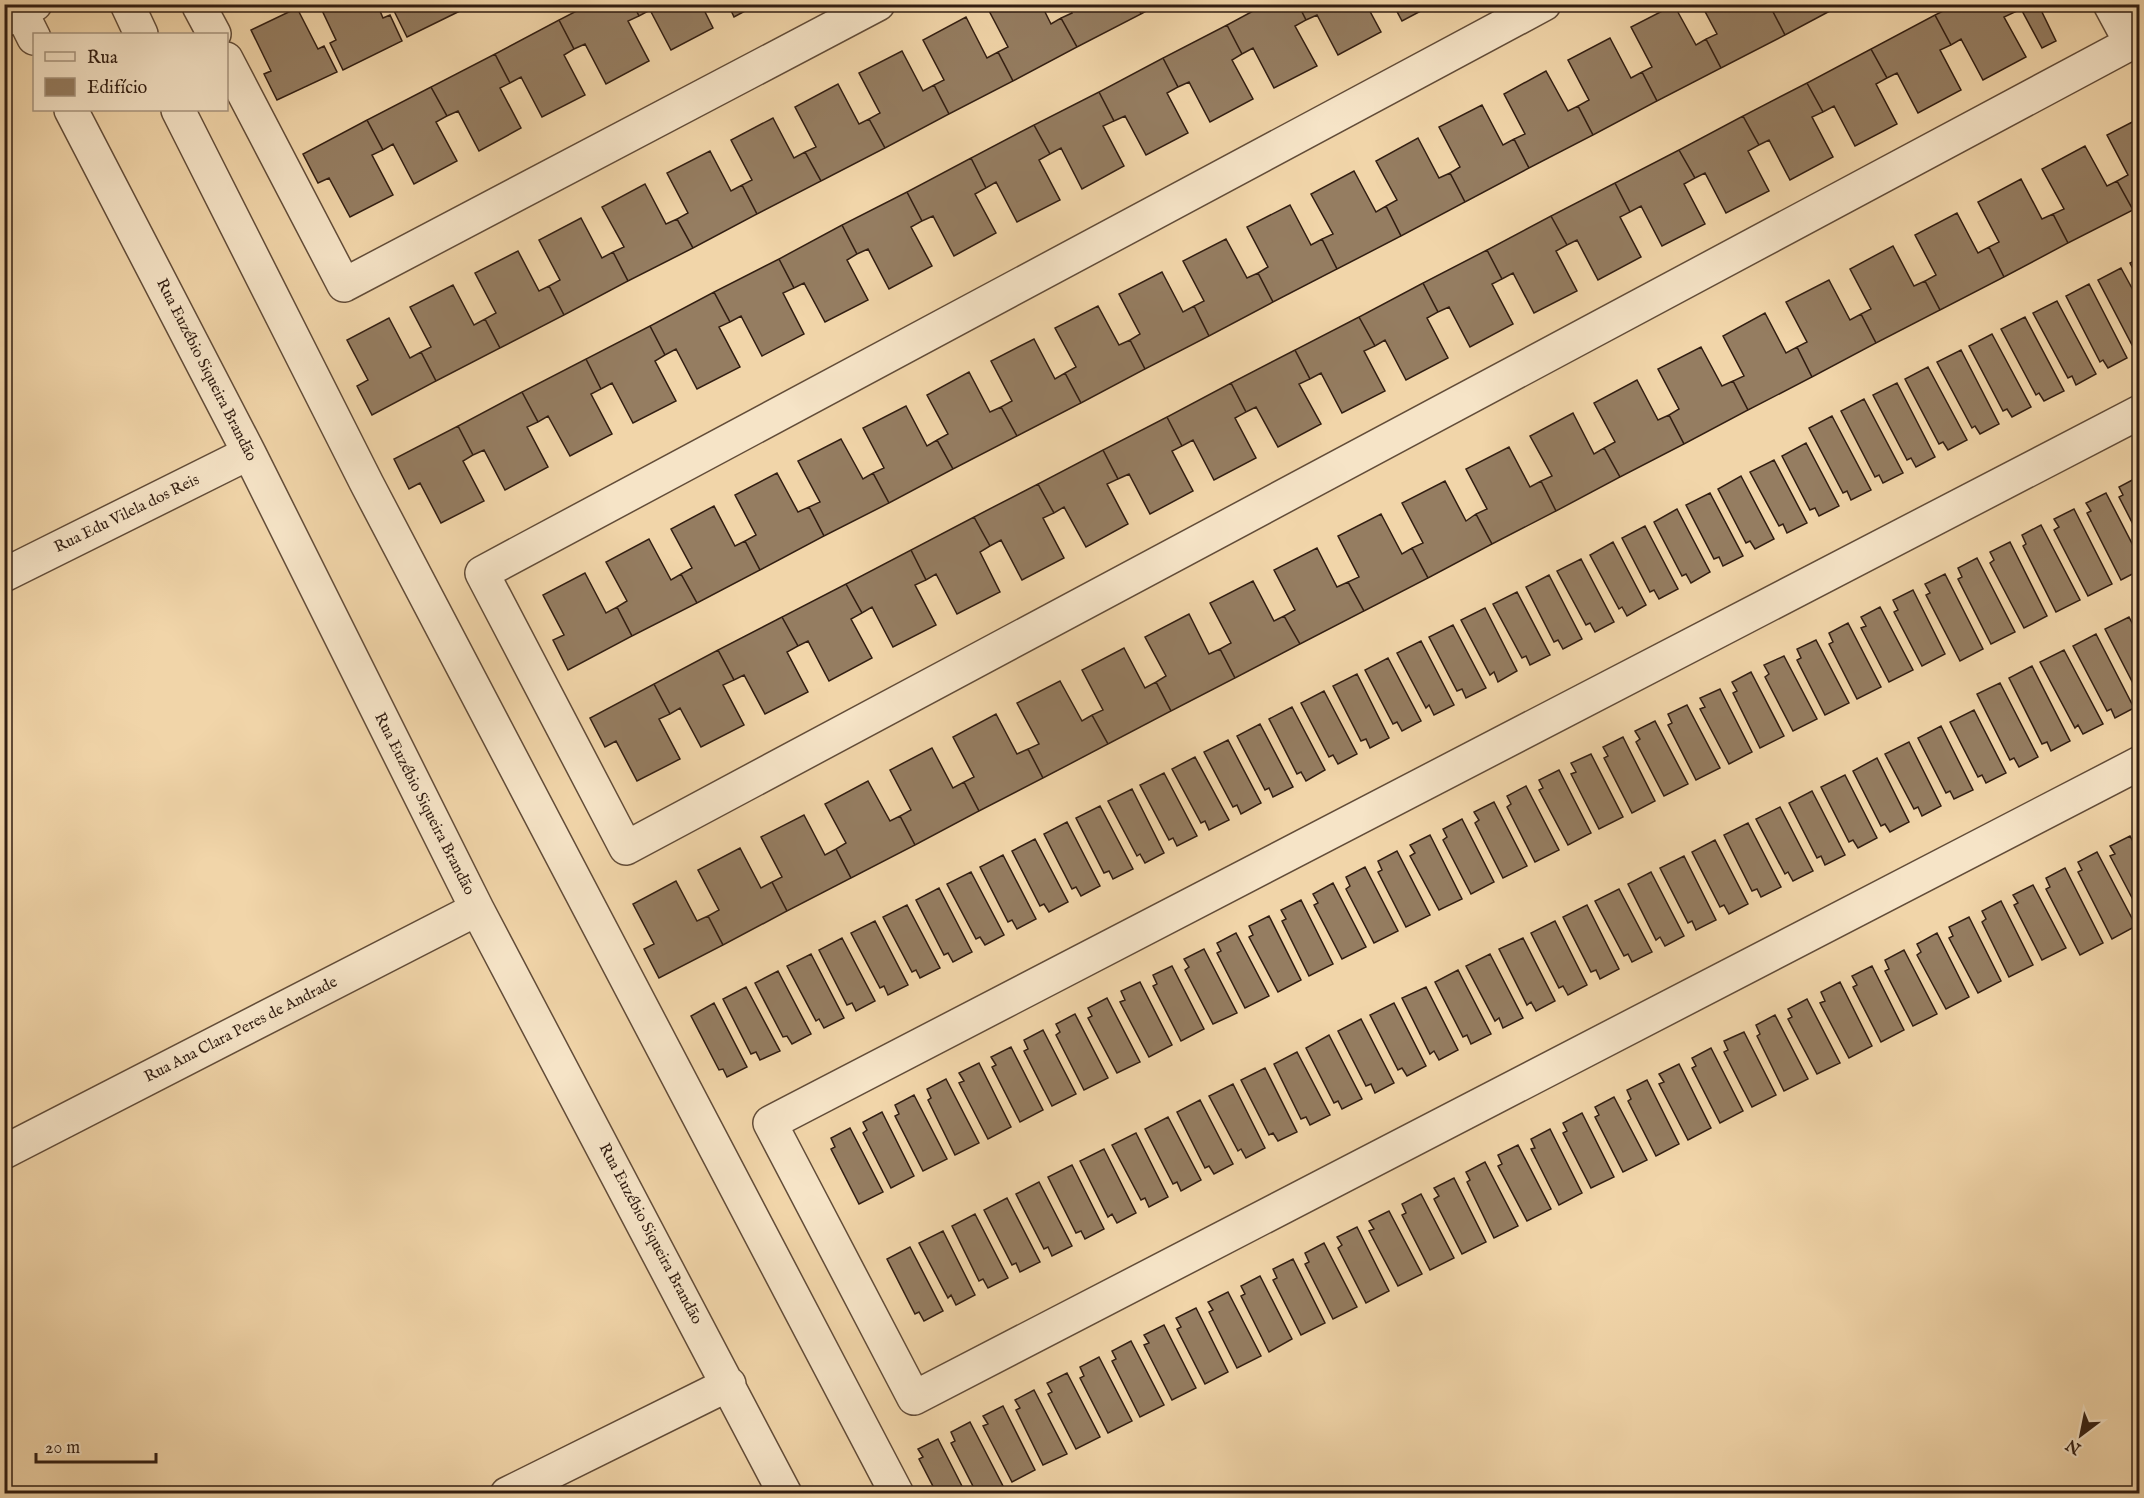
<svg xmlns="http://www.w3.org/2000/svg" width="2144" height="1498" font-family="'IM FELL English',serif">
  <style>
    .building { fill: #957d61; stroke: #321e12; stroke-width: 1.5 }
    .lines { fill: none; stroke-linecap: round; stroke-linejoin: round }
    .minor-casing { stroke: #624c38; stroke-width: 36 }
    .tertiary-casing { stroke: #624c38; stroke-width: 36 }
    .minor { stroke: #f6e4c7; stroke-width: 33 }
    .tertiary { stroke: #f6e4c7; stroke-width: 33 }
    .labels { text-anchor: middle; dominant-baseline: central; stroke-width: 4.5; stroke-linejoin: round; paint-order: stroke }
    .street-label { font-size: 16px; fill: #321e12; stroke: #f6e4c7 }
  </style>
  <rect width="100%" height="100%" fill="#f1d5a9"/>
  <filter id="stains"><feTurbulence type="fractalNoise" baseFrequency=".00333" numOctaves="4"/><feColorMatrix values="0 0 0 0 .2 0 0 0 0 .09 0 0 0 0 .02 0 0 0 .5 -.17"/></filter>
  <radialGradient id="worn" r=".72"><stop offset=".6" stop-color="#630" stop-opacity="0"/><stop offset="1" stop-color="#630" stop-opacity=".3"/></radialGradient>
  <path class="building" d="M 319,4 L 377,4 L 383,18 L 390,15 L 402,41 L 343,70 L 330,43 L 336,40 Z
    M 399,4 L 465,4 L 466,8 L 407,37 L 394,11 L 401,8 Z
    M 590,4 L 633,4 L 639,16 L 628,21 L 649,61 L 606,84 L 585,44 L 574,49 L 559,20 Z
    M 633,4 L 701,4 L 713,28 L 671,50 L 650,10 L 639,16 Z
    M 728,4 L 758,4 L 734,17 Z
    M 991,4 L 1041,4 L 1051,24 L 1061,18 L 1077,47 L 1013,81 L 998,52 L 1008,47 L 987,7 Z
    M 1068,4 L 1136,4 L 1141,14 L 1077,47 L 1061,18 L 1072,13 Z
    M 1136,4 L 1159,4 L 1141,14 Z
    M 1266,4 L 1298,4 L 1306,20 L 1295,26 L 1317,66 L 1274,88 L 1253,48 L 1242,54 L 1227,25 Z
    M 1298,4 L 1366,4 L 1381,32 L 1338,55 L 1317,15 L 1306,20 Z
    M 1393,4 L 1434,4 L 1402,21 Z
    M 1701,4 L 1756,4 L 1760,11 L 1770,6 L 1785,35 L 1721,68 L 1706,39 L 1717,34 Z
    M 1773,4 L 1843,4 L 1785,35 L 1770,6 Z
    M 1957,4 L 2011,4 L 2015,12 L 2004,17 L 2026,57 L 1983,80 L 1961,39 L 1951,45 L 1935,15 Z
    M 2011,4 L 2038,4 L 2056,41 L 2042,48 L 2021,9 L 2015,12 Z
    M 1674,5 L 1696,45 L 1706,39 L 1721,68 L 1657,101 L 1642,72 L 1652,67 L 1631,27 Z
    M 297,8 L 318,49 L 324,46 L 337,72 L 277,100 L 264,74 L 271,71 L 251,30 Z
    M 1935,15 L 1951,45 L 1940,50 L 1961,90 L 1918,113 L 1897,73 L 1887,78 L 1871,49 Z
    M 966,17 L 987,58 L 998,52 L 1013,81 L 949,114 L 934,85 L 944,80 L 923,40 Z
    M 559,20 L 574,49 L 564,55 L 585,95 L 542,117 L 521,77 L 510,83 L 495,54 Z
    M 1227,25 L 1242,54 L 1232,60 L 1253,99 L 1210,122 L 1189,82 L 1178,87 L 1163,58 Z
    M 1610,38 L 1631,78 L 1642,72 L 1657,101 L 1593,135 L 1578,106 L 1589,100 L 1568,60 Z
    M 1871,49 L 1887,78 L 1876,84 L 1897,124 L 1855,146 L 1834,106 L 1823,112 L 1807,83 Z
    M 902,51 L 923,91 L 934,85 L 949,114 L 885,148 L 869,119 L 880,113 L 859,73 Z
    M 495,54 L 510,83 L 500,88 L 521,128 L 479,151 L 458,111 L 447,116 L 431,87 Z
    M 1163,58 L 1178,87 L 1167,93 L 1188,133 L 1146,155 L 1125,116 L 1114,121 L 1099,92 Z
    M 1546,71 L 1568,111 L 1578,106 L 1593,135 L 1529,168 L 1514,139 L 1525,134 L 1504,94 Z
    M 1807,83 L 1823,112 L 1812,117 L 1833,157 L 1790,180 L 1769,140 L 1759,145 L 1743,116 Z
    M 838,84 L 859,124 L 869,119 L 885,148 L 821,181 L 805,152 L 816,147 L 795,107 Z
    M 431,87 L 447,116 L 436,122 L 457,161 L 414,184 L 393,144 L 383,150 L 367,120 Z
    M 1099,92 L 1114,121 L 1103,126 L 1124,166 L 1082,189 L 1061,148 L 1050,154 L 1034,125 Z
    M 1482,105 L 1503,145 L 1514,139 L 1529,168 L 1465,202 L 1450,173 L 1460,167 L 1439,127 Z
    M 1743,116 L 1759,145 L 1748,151 L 1769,191 L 1726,213 L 1705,173 L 1695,178 L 1679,150 Z
    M 773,118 L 794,158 L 805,152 L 821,181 L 757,214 L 742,185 L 752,180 L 731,140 Z
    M 2140,118 L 2140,206 L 2133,210 L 2117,181 L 2128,175 L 2107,135 Z
    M 367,120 L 383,150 L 372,155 L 393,195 L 350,217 L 329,178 L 318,183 L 303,154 Z
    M 1034,125 L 1050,154 L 1039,160 L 1060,200 L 1017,222 L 996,182 L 986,188 L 971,158 Z
    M 1418,138 L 1439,178 L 1450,173 L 1465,202 L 1401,236 L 1386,206 L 1397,200 L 1376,161 Z
    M 2085,146 L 2107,186 L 2117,181 L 2133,210 L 2068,243 L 2053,214 L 2064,209 L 2042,169 Z
    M 1679,150 L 1695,178 L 1684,184 L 1705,224 L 1662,246 L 1641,206 L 1630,212 L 1615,183 Z
    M 710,151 L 731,191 L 742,185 L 757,214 L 693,248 L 677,219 L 688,213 L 667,173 Z
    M 971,158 L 986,188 L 975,194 L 996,233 L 954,256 L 933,216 L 922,221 L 907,192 Z
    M 1354,171 L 1376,212 L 1386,206 L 1401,236 L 1337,269 L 1322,239 L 1333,234 L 1311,194 Z
    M 2021,179 L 2042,219 L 2053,214 L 2068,243 L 2004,277 L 1989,247 L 1999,242 L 1978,202 Z
    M 1615,183 L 1630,212 L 1620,217 L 1641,257 L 1598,280 L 1577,240 L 1567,245 L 1551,216 Z
    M 645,184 L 666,224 L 677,219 L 693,248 L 628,281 L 613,252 L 624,247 L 602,207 Z
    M 907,192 L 922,221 L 911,227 L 932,266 L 889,289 L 868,249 L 857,254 L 842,225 Z
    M 1290,205 L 1311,245 L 1322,239 L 1337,269 L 1273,302 L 1258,273 L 1268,267 L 1247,227 Z
    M 1957,213 L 1978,253 L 1989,247 L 2004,277 L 1940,310 L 1925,281 L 1936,275 L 1915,235 Z
    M 1551,216 L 1567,245 L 1556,251 L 1577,291 L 1534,313 L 1513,273 L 1502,279 L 1487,250 Z
    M 581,218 L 602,258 L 613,252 L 628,281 L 564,315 L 549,286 L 560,280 L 539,240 Z
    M 842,225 L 857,254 L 847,260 L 868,300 L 825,322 L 804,283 L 794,288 L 779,259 Z
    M 1226,239 L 1247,278 L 1258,273 L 1273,302 L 1209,336 L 1194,306 L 1204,301 L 1183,261 Z
    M 1893,246 L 1914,286 L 1925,281 L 1940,310 L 1876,343 L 1861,314 L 1871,309 L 1850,269 Z
    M 1487,250 L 1502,279 L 1492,284 L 1513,324 L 1470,347 L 1449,307 L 1438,312 L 1423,283 Z
    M 518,251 L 539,291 L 549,286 L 564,315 L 500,348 L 485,319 L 496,313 L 475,273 Z
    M 2140,258 L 2140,282 L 2130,263 Z
    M 779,259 L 794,288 L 783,293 L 804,334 L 762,356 L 741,316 L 730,322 L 714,292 Z
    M 2121,268 L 2140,303 L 2140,351 L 2136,343 L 2132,345 L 2098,280 Z
    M 1162,272 L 1183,312 L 1194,306 L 1209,336 L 1145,369 L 1130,340 L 1140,334 L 1119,294 Z
    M 1829,280 L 1850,320 L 1861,314 L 1876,343 L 1812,377 L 1797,347 L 1807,342 L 1786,302 Z
    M 1423,283 L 1438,312 L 1427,318 L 1448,358 L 1406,380 L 1385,340 L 1375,346 L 1359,317 Z
    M 2089,284 L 2127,358 L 2108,368 L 2103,360 L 2100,362 L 2066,296 Z
    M 453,285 L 474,325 L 485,319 L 500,348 L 436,381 L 421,352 L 431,347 L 410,307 Z
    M 714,292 L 730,322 L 719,327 L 740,367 L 697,389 L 676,349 L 665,355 L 650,326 Z
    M 2057,301 L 2096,374 L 2076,385 L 2072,376 L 2068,378 L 2033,313 Z
    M 1098,306 L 1119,345 L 1130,340 L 1145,369 L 1081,403 L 1065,373 L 1076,367 L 1055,328 Z
    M 1765,313 L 1786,353 L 1797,347 L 1812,377 L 1748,410 L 1733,381 L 1744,376 L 1723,336 Z
    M 1359,317 L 1375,346 L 1364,351 L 1385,391 L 1342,413 L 1321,373 L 1310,379 L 1295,350 Z
    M 2025,317 L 2064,391 L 2044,401 L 2039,393 L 2036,395 L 2001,329 Z
    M 389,318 L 410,358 L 421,352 L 436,381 L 372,415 L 357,386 L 368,380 L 347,340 Z
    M 650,326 L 665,355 L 655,361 L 676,401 L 633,423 L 612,383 L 601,389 L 586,359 Z
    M 1992,334 L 2031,407 L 2012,417 L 2007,409 L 2003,411 L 1969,346 Z
    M 1034,339 L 1055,379 L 1065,373 L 1081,403 L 1017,436 L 1001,407 L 1012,401 L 991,361 Z
    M 1701,347 L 1722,386 L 1733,381 L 1748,410 L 1684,444 L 1669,415 L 1679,409 L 1658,369 Z
    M 1295,350 L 1310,379 L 1299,384 L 1321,424 L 1278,447 L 1256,407 L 1246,412 L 1231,383 Z
    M 1961,350 L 1999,424 L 1980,434 L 1975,426 L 1972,428 L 1937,362 Z
    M 586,359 L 601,389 L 591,394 L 612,434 L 570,456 L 548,416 L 538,422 L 522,392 Z
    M 1928,367 L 1967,440 L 1948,450 L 1943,442 L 1939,444 L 1905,379 Z
    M 969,372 L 990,412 L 1001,407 L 1017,436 L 953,469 L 937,440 L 948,434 L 927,395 Z
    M 1637,380 L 1658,420 L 1669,415 L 1684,444 L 1620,477 L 1604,448 L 1615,442 L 1594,403 Z
    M 1231,383 L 1246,412 L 1235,418 L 1256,458 L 1214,480 L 1193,440 L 1182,446 L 1167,417 Z
    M 1897,383 L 1935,457 L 1916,467 L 1911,458 L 1907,460 L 1873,395 Z
    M 522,392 L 538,422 L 527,427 L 548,467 L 505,490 L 484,450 L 473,455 L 458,426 Z
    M 1864,399 L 1903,473 L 1883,483 L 1879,475 L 1875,477 L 1841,411 Z
    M 906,406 L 927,446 L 937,440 L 953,469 L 889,503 L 873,473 L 884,468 L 863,428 Z
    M 1573,413 L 1594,454 L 1604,448 L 1620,477 L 1556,511 L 1541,481 L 1552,476 L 1530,436 Z
    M 1832,416 L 1871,490 L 1851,500 L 1847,491 L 1843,493 L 1809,428 Z
    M 1167,417 L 1182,446 L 1172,451 L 1193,491 L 1150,514 L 1129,474 L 1118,479 L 1103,450 Z
    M 458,426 L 473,455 L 463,461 L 484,501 L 441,523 L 420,483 L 409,489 L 394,459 Z
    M 841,439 L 863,479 L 873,473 L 889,503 L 824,536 L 809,507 L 820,502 L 798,461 Z
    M 1806,443 L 1839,506 L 1819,516 L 1815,508 L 1810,510 L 1782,456 Z
    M 1509,447 L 1530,487 L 1541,481 L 1556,511 L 1492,544 L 1476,514 L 1487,509 L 1466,469 Z
    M 1103,450 L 1118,479 L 1107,484 L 1128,524 L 1086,547 L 1064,507 L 1054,513 L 1038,484 Z
    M 1774,460 L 1807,523 L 1787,533 L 1783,524 L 1779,526 L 1750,472 Z
    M 777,473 L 798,512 L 809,507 L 824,536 L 760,570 L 745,541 L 756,535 L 735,495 Z
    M 1741,476 L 1774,539 L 1755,549 L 1750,541 L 1746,543 L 1718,489 Z
    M 2138,477 L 2140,479 L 2140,538 L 2119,497 L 2123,495 L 2119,487 Z
    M 1445,481 L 1466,521 L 1476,514 L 1492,544 L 1428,578 L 1412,548 L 1423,543 L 1402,503 Z
    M 1038,484 L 1054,513 L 1043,518 L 1064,558 L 1022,580 L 1001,540 L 990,546 L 974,517 Z
    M 1710,493 L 1743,556 L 1723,566 L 1719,557 L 1714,559 L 1686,505 Z
    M 2106,493 L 2140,559 L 2140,570 L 2121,580 L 2087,513 L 2091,511 L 2086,503 Z
    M 714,506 L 735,546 L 745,541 L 760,570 L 697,603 L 681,574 L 692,568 L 671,529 Z
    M 1677,509 L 1710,572 L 1691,583 L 1686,574 L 1682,576 L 1654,522 Z
    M 2074,509 L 2112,584 L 2088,596 L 2054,530 L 2059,527 L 2054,519 Z
    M 1381,514 L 1402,554 L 1412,548 L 1428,578 L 1364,611 L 1348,582 L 1359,577 L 1338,536 Z
    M 974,517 L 990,546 L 980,552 L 1000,592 L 957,614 L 936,574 L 926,580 L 911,550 Z
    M 2041,525 L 2080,600 L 2056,612 L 2023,546 L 2026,544 L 2022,535 Z
    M 1645,526 L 1678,589 L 1659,599 L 1654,590 L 1650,592 L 1622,538 Z
    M 649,539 L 671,580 L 681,574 L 697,603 L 632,636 L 617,607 L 627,601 L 606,562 Z
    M 1613,542 L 1646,605 L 1627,616 L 1622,607 L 1619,609 L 1590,555 Z
    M 2010,542 L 2047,616 L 2024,628 L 1990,563 L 1994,560 L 1990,552 Z
    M 1317,548 L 1337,587 L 1348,582 L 1364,611 L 1300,644 L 1284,616 L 1295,610 L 1274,570 Z
    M 911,550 L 926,580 L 915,585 L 936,625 L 893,647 L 872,607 L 862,613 L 846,584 Z
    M 1977,558 L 2015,632 L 1991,644 L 1958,579 L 1962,577 L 1958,568 Z
    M 1581,559 L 1614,622 L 1595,632 L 1590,623 L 1586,625 L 1557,571 Z
    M 585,573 L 606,613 L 617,607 L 632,636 L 568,670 L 553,640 L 564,635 L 543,595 Z
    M 1945,574 L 1983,649 L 1960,661 L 1926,595 L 1930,593 L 1925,584 Z
    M 1549,575 L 1582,639 L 1563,649 L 1558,640 L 1554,642 L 1526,587 Z
    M 1253,581 L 1274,621 L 1284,616 L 1300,644 L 1235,678 L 1220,649 L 1231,643 L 1210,603 Z
    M 846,584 L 862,613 L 851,619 L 872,658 L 829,681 L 808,641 L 798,646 L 782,617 Z
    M 1913,590 L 1945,654 L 1922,666 L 1894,612 L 1898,610 L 1893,600 Z
    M 1517,592 L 1550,655 L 1530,665 L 1526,656 L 1522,658 L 1493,604 Z
    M 1880,607 L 1913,670 L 1889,682 L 1861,628 L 1866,626 L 1861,617 Z
    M 1485,608 L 1517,671 L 1498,682 L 1494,672 L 1490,675 L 1461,620 Z
    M 1189,614 L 1209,654 L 1220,649 L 1235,678 L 1171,711 L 1156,682 L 1166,676 L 1145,637 Z
    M 782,617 L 798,646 L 787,652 L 808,692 L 765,714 L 744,675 L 734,680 L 718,650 Z
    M 2129,617 L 2140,638 L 2139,695 L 2105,629 Z
    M 1848,623 L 1881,687 L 1857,699 L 1829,644 L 1833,642 L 1829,633 Z
    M 1453,625 L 1486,688 L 1466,698 L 1462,689 L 1457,691 L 1429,637 Z
    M 2096,634 L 2134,708 L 2115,718 L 2111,709 L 2107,711 L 2073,646 Z
    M 1816,640 L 1849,703 L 1825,715 L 1797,660 L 1801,658 L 1797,649 Z
    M 1421,641 L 1454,705 L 1434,715 L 1429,705 L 1426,708 L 1397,653 Z
    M 1124,648 L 1145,688 L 1156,682 L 1171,711 L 1108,744 L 1092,715 L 1103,710 L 1082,670 Z
    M 718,650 L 734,680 L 723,685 L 744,725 L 701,747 L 680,708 L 670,714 L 654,684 Z
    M 2064,650 L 2103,724 L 2083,734 L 2078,725 L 2075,728 L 2040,662 Z
    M 1784,656 L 1817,719 L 1793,731 L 1765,677 L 1769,674 L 1764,665 Z
    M 1388,658 L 1421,721 L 1402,731 L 1397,722 L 1393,724 L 1365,670 Z
    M 2032,666 L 2070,741 L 2051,751 L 2047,742 L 2042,744 L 2009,678 Z
    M 1751,672 L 1784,736 L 1760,748 L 1733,693 L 1737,691 L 1732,682 Z
    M 1357,674 L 1389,738 L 1370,748 L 1366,739 L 1361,741 L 1333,686 Z
    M 1060,681 L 1082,721 L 1092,715 L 1108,744 L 1043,778 L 1028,749 L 1039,744 L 1017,703 Z
    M 2000,683 L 2038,757 L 2019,767 L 2014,758 L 2010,760 L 1977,694 Z
    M 654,684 L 670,714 L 659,719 L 680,759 L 637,781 L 616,741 L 605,747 L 590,718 Z
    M 1720,689 L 1752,752 L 1729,764 L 1700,709 L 1705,707 L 1700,698 Z
    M 1324,691 L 1357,754 L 1338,764 L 1333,755 L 1329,757 L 1301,703 Z
    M 1687,705 L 1720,768 L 1696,780 L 1668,725 L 1672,723 L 1668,714 Z
    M 1292,707 L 1325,770 L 1306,781 L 1301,772 L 1297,774 L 1269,719 Z
    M 1974,710 L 2006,773 L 1986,783 L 1982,775 L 1978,777 L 1950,722 Z
    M 996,714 L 1017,754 L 1028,749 L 1043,778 L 979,811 L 964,782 L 974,777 L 953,737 Z
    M 1655,721 L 1688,784 L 1664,796 L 1636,742 L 1640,739 L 1635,731 Z
    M 1260,724 L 1293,787 L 1273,797 L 1269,788 L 1265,790 L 1237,736 Z
    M 1941,726 L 1973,790 L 1954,799 L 1950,791 L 1946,793 L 1918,738 Z
    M 1623,737 L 1655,801 L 1632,813 L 1604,758 L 1608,756 L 1603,747 Z
    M 1228,740 L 1261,803 L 1241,814 L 1237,805 L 1233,807 L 1204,752 Z
    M 1909,742 L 1941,806 L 1922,816 L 1918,807 L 1914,809 L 1885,754 Z
    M 932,748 L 953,788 L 964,782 L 979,811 L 915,845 L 900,816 L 911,810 L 890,770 Z
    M 1591,754 L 1623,817 L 1599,829 L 1571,774 L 1576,772 L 1571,763 Z
    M 1195,757 L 1229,820 L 1209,830 L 1205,821 L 1201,823 L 1172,769 Z
    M 1877,758 L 1909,822 L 1890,832 L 1885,824 L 1881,826 L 1853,771 Z
    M 1559,770 L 1591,833 L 1568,845 L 1539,790 L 1543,788 L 1539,780 Z
    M 1164,773 L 1197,836 L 1177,846 L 1173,838 L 1169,840 L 1140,785 Z
    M 1845,775 L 1877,838 L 1858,848 L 1853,840 L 1849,842 L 1821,787 Z
    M 868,781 L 890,821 L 900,816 L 915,845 L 851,878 L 836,849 L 846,843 L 825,804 Z
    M 1526,786 L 1559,850 L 1535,862 L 1507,807 L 1511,804 L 1507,796 Z
    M 1132,789 L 1164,853 L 1145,863 L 1140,854 L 1137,856 L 1108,801 Z
    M 1812,791 L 1845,855 L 1825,865 L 1821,856 L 1817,858 L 1789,803 Z
    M 1494,802 L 1527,866 L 1503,878 L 1475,823 L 1479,820 L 1474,812 Z
    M 1100,806 L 1133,869 L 1113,879 L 1109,871 L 1104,873 L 1076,818 Z
    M 1780,807 L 1813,871 L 1793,881 L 1788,872 L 1785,874 L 1756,819 Z
    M 804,815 L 825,855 L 836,849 L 851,878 L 787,911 L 772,882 L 782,877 L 761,837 Z
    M 1462,819 L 1494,882 L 1471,894 L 1443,840 L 1447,837 L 1443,829 Z
    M 1067,822 L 1100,886 L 1081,896 L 1076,887 L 1072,889 L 1044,834 Z
    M 1748,823 L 1781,887 L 1761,897 L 1757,889 L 1752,891 L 1724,835 Z
    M 1430,835 L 1462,899 L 1439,910 L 1410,856 L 1415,853 L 1410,845 Z
    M 2130,836 L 2140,855 L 2140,913 L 2110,856 L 2115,854 L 2110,846 Z
    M 1035,839 L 1068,902 L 1049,912 L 1044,904 L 1040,906 L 1012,851 Z
    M 1715,840 L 1748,904 L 1729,914 L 1724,905 L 1720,907 L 1692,852 Z
    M 740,848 L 761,888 L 772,882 L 787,911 L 723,945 L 708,916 L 719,910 L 698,870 Z
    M 1397,851 L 1430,915 L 1406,927 L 1378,872 L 1382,870 L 1378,861 Z
    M 2097,852 L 2136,926 L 2112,939 L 2078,872 L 2082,870 L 2078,862 Z
    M 1003,855 L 1036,919 L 1017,929 L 1012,920 L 1008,922 L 980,867 Z
    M 1684,856 L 1716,920 L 1696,930 L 1692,921 L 1688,923 L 1660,868 Z
    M 1365,867 L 1398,931 L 1374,943 L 1346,889 L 1350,886 L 1346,877 Z
    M 2065,868 L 2103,943 L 2080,955 L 2046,889 L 2050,887 L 2046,878 Z
    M 971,872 L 1004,935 L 985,945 L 980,937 L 976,939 L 947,884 Z
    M 1651,872 L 1684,936 L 1665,946 L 1660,937 L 1656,940 L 1628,884 Z
    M 676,881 L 697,921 L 708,916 L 723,945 L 659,978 L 644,949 L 654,944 L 633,904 Z
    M 1333,883 L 1366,947 L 1342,959 L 1314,905 L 1318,903 L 1313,894 Z
    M 2033,885 L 2066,948 L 2042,960 L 2014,905 L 2018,903 L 2013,895 Z
    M 939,888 L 972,952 L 953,962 L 948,953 L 944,955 L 916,900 Z
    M 1619,889 L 1652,952 L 1632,962 L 1628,954 L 1624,956 L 1595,901 Z
    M 1301,900 L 1333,964 L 1309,976 L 1282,921 L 1286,919 L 1281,910 Z
    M 2001,901 L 2033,965 L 2009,977 L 1982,922 L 1986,919 L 1982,911 Z
    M 907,905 L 940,968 L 920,978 L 916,970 L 912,972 L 883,917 Z
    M 1587,905 L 1619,969 L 1600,979 L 1596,970 L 1591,972 L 1563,917 Z
    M 1269,916 L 1301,980 L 1278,992 L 1249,937 L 1253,935 L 1249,926 Z
    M 1969,917 L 2001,981 L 1978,993 L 1949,938 L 1953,936 L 1949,927 Z
    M 875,921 L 908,985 L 888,995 L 884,986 L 880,988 L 851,933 Z
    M 1555,921 L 1587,985 L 1568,995 L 1563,986 L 1559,988 L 1531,933 Z
    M 1236,933 L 1269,996 L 1245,1008 L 1217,953 L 1221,951 L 1217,943 Z
    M 1937,933 L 1969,997 L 1946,1009 L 1917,955 L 1921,952 L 1917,944 Z
    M 842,938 L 875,1001 L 856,1011 L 852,1003 L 847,1005 L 819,950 Z
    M 1523,938 L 1555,1001 L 1536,1011 L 1531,1002 L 1527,1005 L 1499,949 Z
    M 1204,949 L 1237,1013 L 1213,1024 L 1185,970 L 1189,967 L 1184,959 Z
    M 1904,950 L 1937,1014 L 1913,1026 L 1885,971 L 1889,969 L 1885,960 Z
    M 811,954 L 844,1018 L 824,1028 L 819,1019 L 816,1021 L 787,966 Z
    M 1490,954 L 1523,1018 L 1503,1028 L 1499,1018 L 1495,1021 L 1466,966 Z
    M 1172,966 L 1204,1029 L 1181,1041 L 1153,986 L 1157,984 L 1153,975 Z
    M 1872,966 L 1904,1030 L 1881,1042 L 1853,987 L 1857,985 L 1852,976 Z
    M 1458,970 L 1491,1034 L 1471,1044 L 1467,1035 L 1463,1037 L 1435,982 Z
    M 778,971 L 811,1034 L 792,1044 L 787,1036 L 783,1037 L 755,983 Z
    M 1140,982 L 1172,1045 L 1149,1057 L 1120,1002 L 1125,1000 L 1121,991 Z
    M 1840,982 L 1872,1046 L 1849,1058 L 1820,1003 L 1825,1001 L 1821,992 Z
    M 746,987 L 780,1051 L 760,1060 L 756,1052 L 751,1054 L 723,999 Z
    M 1426,987 L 1458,1050 L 1439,1060 L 1434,1051 L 1430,1054 L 1402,998 Z
    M 1107,998 L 1140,1062 L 1117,1073 L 1088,1018 L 1092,1016 L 1088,1008 Z
    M 1807,999 L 1840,1063 L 1817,1074 L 1788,1019 L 1792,1017 L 1788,1009 Z
    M 714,1003 L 747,1067 L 727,1077 L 723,1069 L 719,1070 L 691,1016 Z
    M 1394,1003 L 1426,1066 L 1407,1076 L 1402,1068 L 1398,1070 L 1370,1015 Z
    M 1075,1014 L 1108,1078 L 1084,1090 L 1056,1035 L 1060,1032 L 1056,1024 Z
    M 1775,1015 L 1808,1079 L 1784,1091 L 1757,1036 L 1760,1034 L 1756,1025 Z
    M 1361,1019 L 1394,1083 L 1375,1093 L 1371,1084 L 1366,1086 L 1338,1031 Z
    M 1043,1030 L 1076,1094 L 1052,1106 L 1024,1051 L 1028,1049 L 1024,1040 Z
    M 1744,1032 L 1776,1095 L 1752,1107 L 1724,1052 L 1728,1050 L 1724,1041 Z
    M 1329,1035 L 1362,1099 L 1342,1109 L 1338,1101 L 1334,1103 L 1306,1048 Z
    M 1011,1047 L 1043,1110 L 1020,1122 L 992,1067 L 996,1065 L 991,1057 Z
    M 1711,1048 L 1743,1111 L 1720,1123 L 1692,1068 L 1696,1066 L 1692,1058 Z
    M 1297,1052 L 1330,1115 L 1310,1125 L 1306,1117 L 1301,1119 L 1274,1064 Z
    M 979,1063 L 1011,1127 L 988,1139 L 959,1083 L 964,1081 L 959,1073 Z
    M 1679,1064 L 1711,1128 L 1688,1140 L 1659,1084 L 1664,1082 L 1659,1074 Z
    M 1265,1068 L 1297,1132 L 1278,1141 L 1273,1133 L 1269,1135 L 1241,1080 Z
    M 946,1079 L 979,1143 L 955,1155 L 928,1100 L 931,1098 L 927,1089 Z
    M 1647,1080 L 1679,1144 L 1656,1156 L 1628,1101 L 1631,1099 L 1627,1090 Z
    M 1233,1084 L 1265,1148 L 1246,1158 L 1241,1149 L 1238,1151 L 1209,1096 Z
    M 914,1095 L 947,1159 L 923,1171 L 895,1116 L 899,1114 L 895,1105 Z
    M 1614,1097 L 1647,1160 L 1623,1172 L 1595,1117 L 1599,1115 L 1595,1107 Z
    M 1200,1100 L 1233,1164 L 1214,1174 L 1209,1166 L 1205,1168 L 1177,1112 Z
    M 882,1112 L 914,1176 L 891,1188 L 863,1133 L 867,1130 L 863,1122 Z
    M 1582,1113 L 1614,1177 L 1591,1188 L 1563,1133 L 1567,1131 L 1563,1123 Z
    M 1168,1117 L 1201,1180 L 1181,1191 L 1177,1182 L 1173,1184 L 1145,1129 Z
    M 850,1128 L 883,1192 L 859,1204 L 831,1149 L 835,1147 L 831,1138 Z
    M 1550,1129 L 1582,1193 L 1559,1205 L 1531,1149 L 1535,1148 L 1531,1139 Z
    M 1136,1133 L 1168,1197 L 1149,1207 L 1145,1198 L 1141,1200 L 1112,1145 Z
    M 1518,1145 L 1551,1209 L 1527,1221 L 1498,1166 L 1502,1164 L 1498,1155 Z
    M 1104,1149 L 1136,1213 L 1117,1223 L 1112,1214 L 1108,1217 L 1080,1161 Z
    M 1485,1162 L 1518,1226 L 1494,1238 L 1467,1182 L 1470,1180 L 1466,1172 Z
    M 1072,1165 L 1104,1229 L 1085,1239 L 1081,1231 L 1076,1233 L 1048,1177 Z
    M 1454,1178 L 1486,1242 L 1462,1254 L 1434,1199 L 1439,1196 L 1434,1188 Z
    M 1039,1182 L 1072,1246 L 1052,1256 L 1048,1247 L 1044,1249 L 1016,1194 Z
    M 1421,1194 L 1454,1258 L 1430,1270 L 1402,1215 L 1406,1213 L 1402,1204 Z
    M 1007,1198 L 1040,1262 L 1020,1272 L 1016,1263 L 1012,1265 L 984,1210 Z
    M 1389,1211 L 1422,1274 L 1398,1286 L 1369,1231 L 1374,1229 L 1369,1221 Z
    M 975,1214 L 1008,1278 L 988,1288 L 983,1279 L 979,1281 L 952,1226 Z
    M 1357,1227 L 1389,1291 L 1366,1303 L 1338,1248 L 1342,1245 L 1337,1237 Z
    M 943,1231 L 975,1295 L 956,1305 L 951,1295 L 948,1298 L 919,1243 Z
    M 1324,1243 L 1357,1307 L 1333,1319 L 1305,1264 L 1309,1262 L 1305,1253 Z
    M 910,1247 L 943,1311 L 924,1321 L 919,1312 L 915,1314 L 887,1259 Z
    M 1293,1259 L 1325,1323 L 1301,1335 L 1273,1280 L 1277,1278 L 1273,1269 Z
    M 1260,1276 L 1292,1339 L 1269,1352 L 1241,1296 L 1245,1294 L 1241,1286 Z
    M 1228,1292 L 1261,1356 L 1237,1368 L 1209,1312 L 1213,1310 L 1208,1302 Z
    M 1196,1308 L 1228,1372 L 1205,1384 L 1177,1329 L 1181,1327 L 1176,1318 Z
    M 1164,1325 L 1196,1388 L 1172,1400 L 1144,1345 L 1149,1343 L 1144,1335 Z
    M 1131,1341 L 1164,1405 L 1140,1417 L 1112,1361 L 1116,1359 L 1112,1351 Z
    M 1099,1357 L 1132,1421 L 1108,1433 L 1080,1378 L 1084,1376 L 1080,1367 Z
    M 1067,1373 L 1100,1437 L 1076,1449 L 1048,1394 L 1052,1392 L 1047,1383 Z
    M 1034,1390 L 1067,1454 L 1043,1465 L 1016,1410 L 1020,1408 L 1015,1400 Z
    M 1003,1406 L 1035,1470 L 1012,1482 L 983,1426 L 988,1424 L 983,1416 Z
    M 970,1422 L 1003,1486 L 988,1494 L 977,1494 L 951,1443 L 955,1441 L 951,1432 Z
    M 938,1439 L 966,1494 L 937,1494 L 919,1459 L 923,1457 L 918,1449 Z"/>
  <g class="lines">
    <g class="minor-casing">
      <path id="minor" d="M 202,4 L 199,6 L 214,34
        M 1544,4 L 482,573 L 626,848 L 2131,43 L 2110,4
        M 21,12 L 34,38
        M 4,20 L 35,4
        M 226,59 L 344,285 L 878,4
        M 71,110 L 249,453 L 477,909 L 785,1494
        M 2140,412 L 770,1123 L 914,1398 L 2140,763
        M 4,575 L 249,453
        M 4,1152 L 477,909
        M 507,1494 L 729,1384"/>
    </g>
    <g class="tertiary-casing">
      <path id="tertiary" d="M 127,4 L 141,34
        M 178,110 L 367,484 L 897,1494"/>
    </g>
    <use href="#minor" class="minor"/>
    <use href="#tertiary" class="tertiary"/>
  </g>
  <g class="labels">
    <g class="street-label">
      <text transform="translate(206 370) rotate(63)">Rua Euzébio Siqueira Brandão</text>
      <text transform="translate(127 514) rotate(-26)">Rua Edu Vilela dos Reis</text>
      <text transform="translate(424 804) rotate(63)">Rua Euzébio Siqueira Brandão</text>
      <text transform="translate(241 1030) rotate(-27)">Rua Ana Clara Peres de Andrade</text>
      <text transform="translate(650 1234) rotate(62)">Rua Euzébio Siqueira Brandão</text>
    </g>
  </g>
  <rect width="2144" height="1498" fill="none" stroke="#f1d5a9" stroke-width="24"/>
  <rect x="6" y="6" width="2132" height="1486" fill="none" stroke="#321e12" stroke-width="3"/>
  <rect x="12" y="12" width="2120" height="1474" fill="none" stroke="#321e12" stroke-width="1.5"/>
  <rect x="33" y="33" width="195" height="78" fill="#f6e4c7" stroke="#a8957f" stroke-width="1.5"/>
  <rect x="45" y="52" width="30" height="9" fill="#f6e4c7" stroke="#a8957f" stroke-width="1.5"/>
  <text x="87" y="63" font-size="18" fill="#321e12">Rua</text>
  <rect x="45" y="78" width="30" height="18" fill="#957d61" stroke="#a8957f" stroke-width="1.5"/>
  <text x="87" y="93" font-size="18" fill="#321e12">Edifício</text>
  <g transform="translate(2081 1435) rotate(212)" stroke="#f6e4c7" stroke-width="4.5" paint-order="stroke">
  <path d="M0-4.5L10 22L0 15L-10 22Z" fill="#321e12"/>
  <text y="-9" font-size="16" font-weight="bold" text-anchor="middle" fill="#321e12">N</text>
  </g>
  <path d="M36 1453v9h120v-9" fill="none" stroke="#321e12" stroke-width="3"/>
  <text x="45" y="1453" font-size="18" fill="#321e12" stroke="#f6e4c7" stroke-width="4.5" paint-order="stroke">20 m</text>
  <rect width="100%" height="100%" filter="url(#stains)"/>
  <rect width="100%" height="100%" fill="url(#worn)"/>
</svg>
